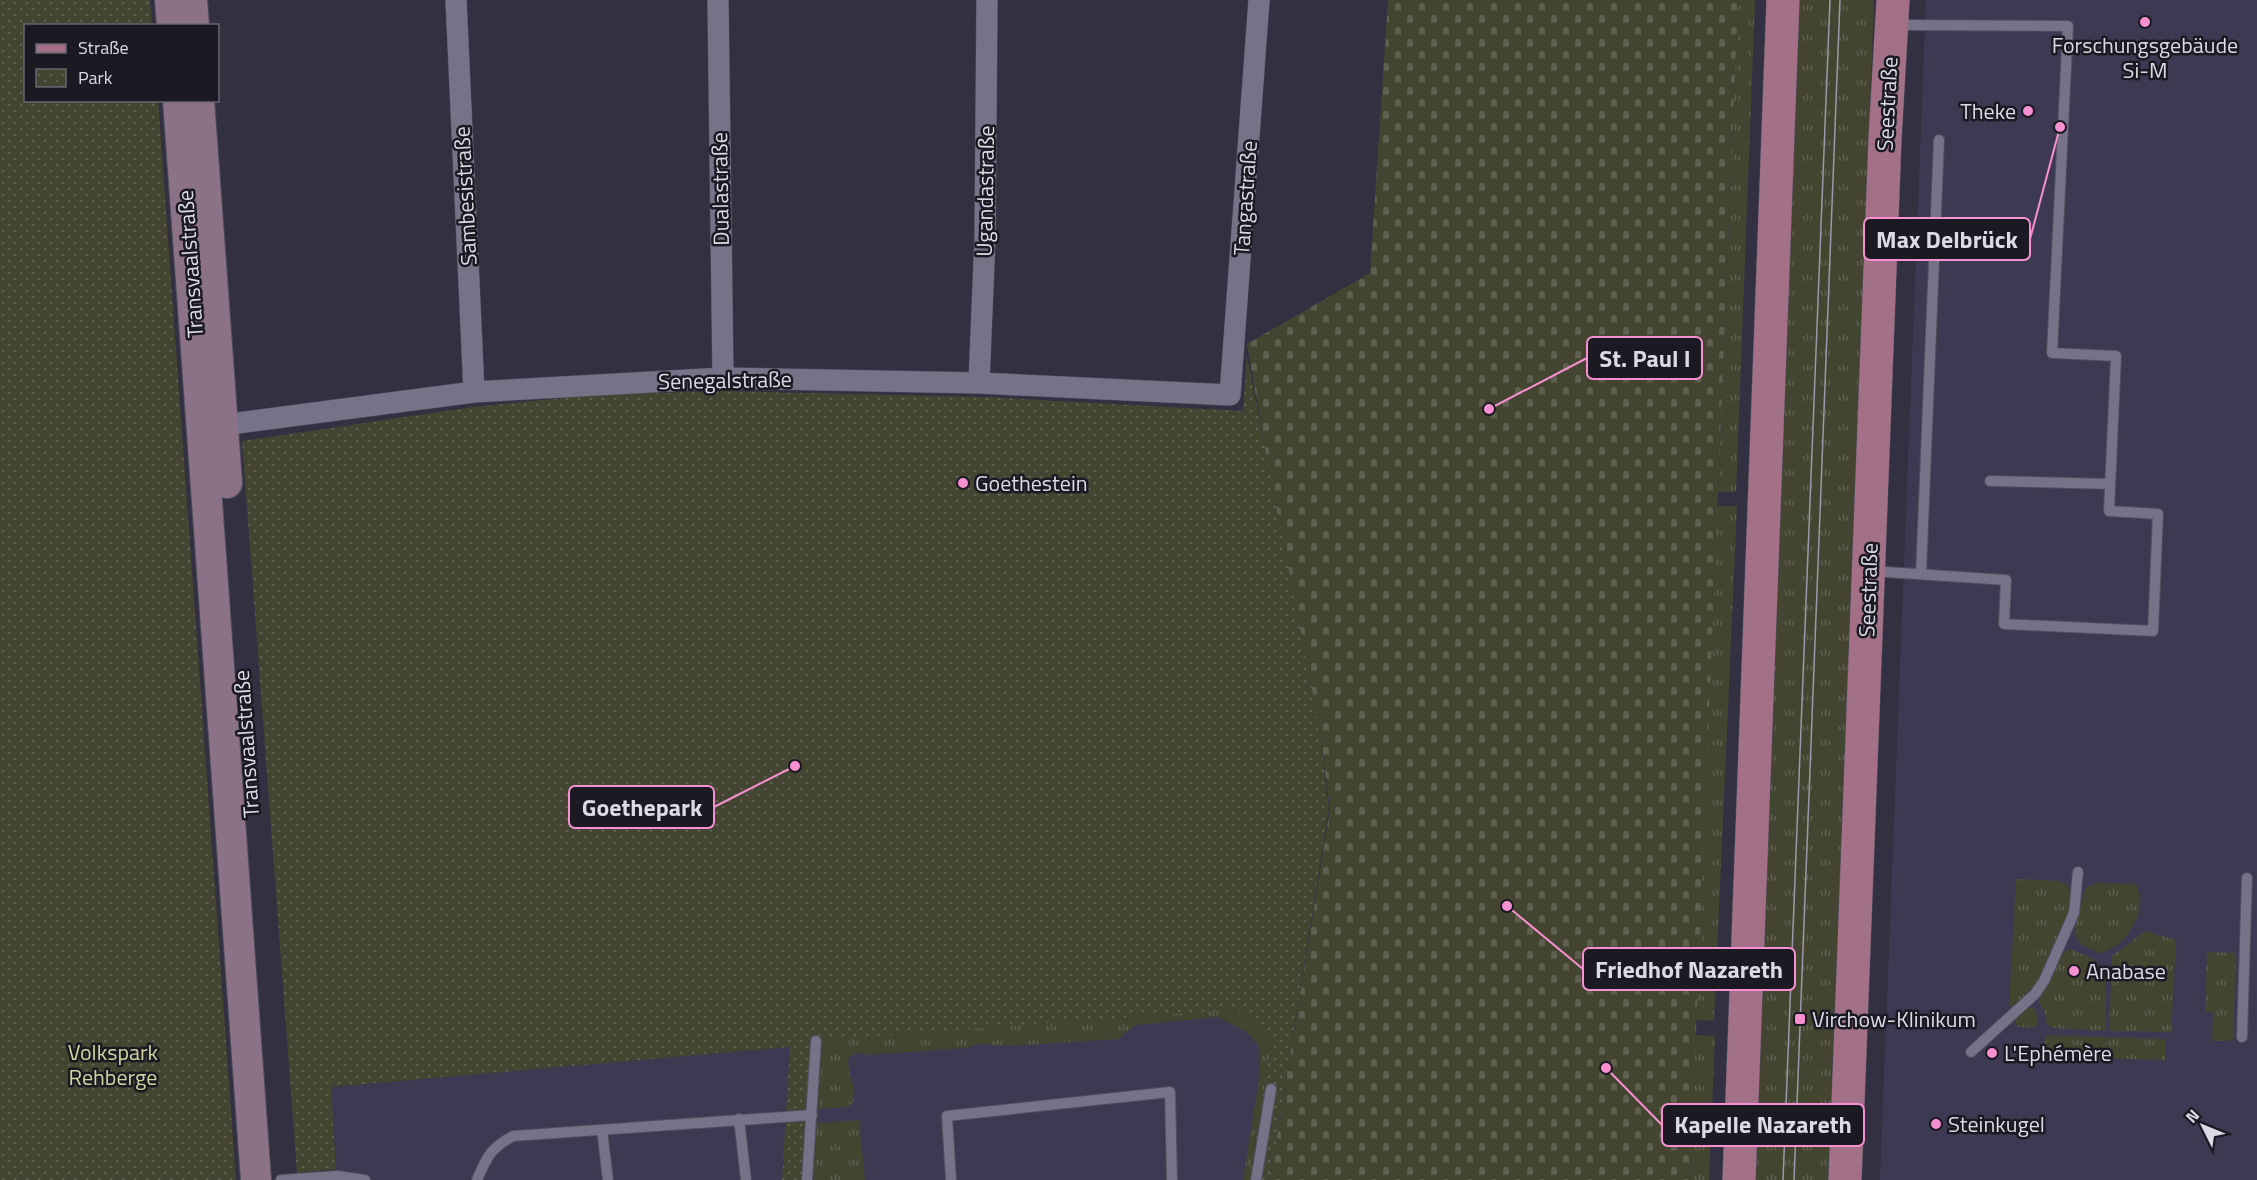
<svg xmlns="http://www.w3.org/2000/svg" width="2257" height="1180" font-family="'Titillium Web',sans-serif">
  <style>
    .built { fill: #3e3952 }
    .grass { fill: url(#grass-tufts) }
    .cemetery { fill: url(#cemetery-stones) }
    .park { fill: url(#park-dots) }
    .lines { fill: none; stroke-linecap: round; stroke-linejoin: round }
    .lane-casing { stroke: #514e5e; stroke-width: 12 }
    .street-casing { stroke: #514e5e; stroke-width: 22 }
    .secondary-casing { stroke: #514e5e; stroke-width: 32 }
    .primary-casing { stroke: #514e5e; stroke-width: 34 }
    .lane { stroke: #767288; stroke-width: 10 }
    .street { stroke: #767288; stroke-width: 21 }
    .secondary { stroke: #8c7287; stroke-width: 30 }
    .primary { stroke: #a27187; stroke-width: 33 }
    .tram { stroke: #9c99a8; stroke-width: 1.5 }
    .poi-dot { fill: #f690d0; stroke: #1b1922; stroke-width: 2 }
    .labels { text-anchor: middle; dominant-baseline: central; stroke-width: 5; stroke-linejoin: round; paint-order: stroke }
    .poi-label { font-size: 22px; fill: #dcdae6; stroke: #1b1922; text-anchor: start }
    .street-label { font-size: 22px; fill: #dcdae6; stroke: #1b1922 }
    .park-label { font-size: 22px; fill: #d1d49f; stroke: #1b1922 }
    .leader { fill: none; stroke: #f690d0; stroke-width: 2 }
    .callout-dot { fill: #f690d0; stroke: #1b1922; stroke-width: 2 }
    .callout { fill: #1b1922; stroke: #f690d0; stroke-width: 2 }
    .callout-label { font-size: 24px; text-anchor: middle; font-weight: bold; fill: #dcdae6 }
  </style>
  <defs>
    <pattern id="grass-tufts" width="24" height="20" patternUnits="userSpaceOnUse" patternTransform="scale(1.5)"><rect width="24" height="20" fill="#444531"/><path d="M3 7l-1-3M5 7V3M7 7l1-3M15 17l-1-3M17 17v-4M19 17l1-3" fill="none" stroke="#5e5f4f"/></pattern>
    <pattern id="cemetery-stones" width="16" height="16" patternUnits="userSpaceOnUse" patternTransform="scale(1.5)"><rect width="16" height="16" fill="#444531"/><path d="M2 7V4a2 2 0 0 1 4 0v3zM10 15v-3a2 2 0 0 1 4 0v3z" fill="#5e5f4f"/></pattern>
    <pattern id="park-dots" width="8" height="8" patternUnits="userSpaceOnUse" patternTransform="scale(1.5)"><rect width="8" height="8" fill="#444531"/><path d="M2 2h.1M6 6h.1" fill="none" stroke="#5e5f4f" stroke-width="1.8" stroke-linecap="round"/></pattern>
  </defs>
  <rect width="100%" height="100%" fill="#333042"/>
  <path class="built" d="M 1926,0 L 2257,0 L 2257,1180 L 1880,1180 Z
    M 1237,1009 L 1272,1039 L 1249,1180 L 813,1180 L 823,1040 Z
    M 791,1047 L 782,1180 L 337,1180 L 331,1087 Z"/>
  <path class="grass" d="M 1738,0 L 1755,0 L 1736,492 L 1718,492 Z
    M 1797,0 L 1874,0 L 1828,1180 L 1752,1180 Z
    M 1717,506 L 1737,506 L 1714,1021 L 1696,1020 Z
    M 2016,879 L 2060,881 L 2067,885 L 2071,893 L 2070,910 L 2039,979 L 2032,989 L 2012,1007 L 2009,1004 Z
    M 2096,883 L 2135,884 C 2152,907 2125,951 2098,953 L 2081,944 L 2074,933 L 2084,892 L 2087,887 Z
    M 2145,931 L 2176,940 L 2171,1032 L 2109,1031 L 2112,956 Z
    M 2069,949 L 2092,958 L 2105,972 L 2106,1031 L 2052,1028 L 2046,1024 L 2045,1013 L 2038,1000 C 2045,989 2060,952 2069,949 Z
    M 2207,952 L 2236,953 L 2233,1041 L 2212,1041 L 2213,1013 L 2205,1012 Z
    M 1208,953 L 1272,1039 L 1249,1180 L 1243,1180 L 1260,1072 L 1260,1055 L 1257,1044 L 1246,1032 L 1218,1017 L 1136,1025 L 1118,1039 L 1008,1046 L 979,1044 L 966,1048 L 866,1055 L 858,1053 L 849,1057 C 845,1072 858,1087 853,1103 L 846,1107 L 818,1109 L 824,1025 Z
    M 2028,1007 L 2036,1010 L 2038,1024 L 2034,1028 L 2018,1027 L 2014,1021 Z
    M 1695,1035 L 1715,1036 L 1709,1180 L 1690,1180 Z
    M 2045,1035 L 2165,1039 L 2165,1060 L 2044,1057 Z
    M 859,1120 L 865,1180 L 813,1180 L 817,1123 Z"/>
  <path class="cemetery" d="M 1388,0 L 1738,0 L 1690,1180 L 1270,1180 L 1330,808 L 1318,721 L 1267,461 L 1247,344 L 1370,273 Z"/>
  <path class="park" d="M 0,0 L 150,0 L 152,25 L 26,26 L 26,100 L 158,101 L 236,1180 L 0,1180 Z
    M 1247,356 L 1318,721 L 1329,808 L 1270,1180 L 1249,1180 L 1272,1039 L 1237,1009 L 823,1040 L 813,1180 L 782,1180 L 790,1047 L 331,1087 L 336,1169 L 297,1173 L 242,441 L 473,407 L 594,395 L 721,391 L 985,397 L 1243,411 Z"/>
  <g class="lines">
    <g class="lane-casing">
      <path id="lane" d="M 1990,481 L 2110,484
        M 1871,571 L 2006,580 L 2004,624 L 2153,631 L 2158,514 L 2109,511 L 2116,356 L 2052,353 L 2068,26 L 1895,25
        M 1921,574 L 1939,140
        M 2242,1037 L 2247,878
        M 1971,1052 L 2035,994 L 2044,981 L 2074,913 L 2078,872
        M 739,1119 L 746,1180
        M 602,1130 L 608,1180
        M 281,1180 L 337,1176 L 365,1180
        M 477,1180 C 487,1156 491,1148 513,1136 L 812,1115
        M 807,1180 L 816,1041
        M 951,1180 L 947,1116 L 1170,1092 L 1172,1180
        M 1256,1180 L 1271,1089"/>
    </g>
    <g class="street-casing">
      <path id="street" d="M 456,0 L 474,392
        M 718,0 L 723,378
        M 979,383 L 985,238 L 987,0
        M 223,425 L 474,392 L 723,378 L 979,383 L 1230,395 L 1259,0"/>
    </g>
    <g class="secondary-casing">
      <path id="secondary" d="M 170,0 L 172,26
        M 192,0 L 194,26
        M 178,100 L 256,1180
        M 199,100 L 227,483"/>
    </g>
    <g class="primary-casing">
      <path id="primary" d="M 1739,1180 L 1783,0
        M 1845,1180 L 1885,139 L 1893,0"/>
    </g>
    <use href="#lane" class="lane"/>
    <use href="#street" class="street"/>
    <use href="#secondary" class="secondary"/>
    <use href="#primary" class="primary"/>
    <path class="tram" d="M 1783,1180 L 1830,0
      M 1794,1180 L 1840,0"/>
  </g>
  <g class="poi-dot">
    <circle cx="2145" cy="22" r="6"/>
    <circle cx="2028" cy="111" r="6"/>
    <circle cx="963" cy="483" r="6"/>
    <circle cx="2074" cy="971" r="6"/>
    <rect x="1794" y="1013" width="12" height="12" rx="3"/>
    <circle cx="1992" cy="1053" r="6"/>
    <circle cx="1936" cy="1124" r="6"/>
  </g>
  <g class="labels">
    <g class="poi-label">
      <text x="2145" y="45" text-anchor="middle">Forschungsgebäude<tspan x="2145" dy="25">Si-M</tspan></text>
      <text x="2016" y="111" text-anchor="end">Theke</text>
      <text x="975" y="483">Goethestein</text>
      <text x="2086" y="971">Anabase</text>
      <text x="1812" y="1019">Virchow-Klinikum</text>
      <text x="2004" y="1053">L'Ephémère</text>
      <text x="1948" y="1124">Steinkugel</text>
    </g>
    <g class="street-label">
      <text transform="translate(1887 104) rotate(-87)">Seestraße</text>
      <text transform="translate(720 189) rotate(-91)">Dualastraße</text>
      <text transform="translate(985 191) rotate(-89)">Ugandastraße</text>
      <text transform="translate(465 196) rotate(-93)">Sambesistraße</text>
      <text transform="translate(1245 198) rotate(-86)">Tangastraße</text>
      <text transform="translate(190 264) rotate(-94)">Transvaalstraße</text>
      <text transform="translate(725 380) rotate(-1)">Senegalstraße</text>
      <text transform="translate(1868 590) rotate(-88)">Seestraße</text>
      <text transform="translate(246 744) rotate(-94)">Transvaalstraße</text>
    </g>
    <g class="park-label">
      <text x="113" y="1052">Volkspark<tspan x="113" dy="25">Rehberge</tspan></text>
    </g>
  </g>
  <path class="leader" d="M2060 127L2030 239M1489 409L1587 358M795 766L714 807M1507 906L1583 969M1606 1068L1662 1125"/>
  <g class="callout-dot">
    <circle cx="2060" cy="127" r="6"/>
    <circle cx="1489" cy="409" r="6"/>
    <circle cx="795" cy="766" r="6"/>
    <circle cx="1507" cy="906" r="6"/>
    <circle cx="1606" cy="1068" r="6"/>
  </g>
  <g class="callout">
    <rect x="1864" y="218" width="166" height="42" rx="6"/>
    <rect x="1587" y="337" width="115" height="42" rx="6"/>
    <rect x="569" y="786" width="145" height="42" rx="6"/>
    <rect x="1583" y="948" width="212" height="42" rx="6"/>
    <rect x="1662" y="1104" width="202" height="42" rx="6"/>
  </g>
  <g class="callout-label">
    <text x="1947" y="248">Max Delbrück</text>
    <text x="1645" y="367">St. Paul I</text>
    <text x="642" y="816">Goethepark</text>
    <text x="1689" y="978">Friedhof Nazareth</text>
    <text x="1763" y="1133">Kapelle Nazareth</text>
  </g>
  <rect x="24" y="24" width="195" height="78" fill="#1b1922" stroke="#686670" stroke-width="1.5"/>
  <rect x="36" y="44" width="30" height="9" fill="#a27187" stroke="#686670" stroke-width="1.5"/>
  <text x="78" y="54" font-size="18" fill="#dcdae6">Straße</text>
  <rect x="36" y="69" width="30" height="18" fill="url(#park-dots)" stroke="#686670" stroke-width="1.5"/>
  <text x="78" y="84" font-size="18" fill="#dcdae6">Park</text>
  <g transform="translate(2203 1126) rotate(313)" stroke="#1b1922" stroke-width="4.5" paint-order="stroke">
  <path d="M0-4.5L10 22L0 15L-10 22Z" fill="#dcdae6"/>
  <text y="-9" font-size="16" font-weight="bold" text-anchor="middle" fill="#dcdae6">N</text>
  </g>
</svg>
